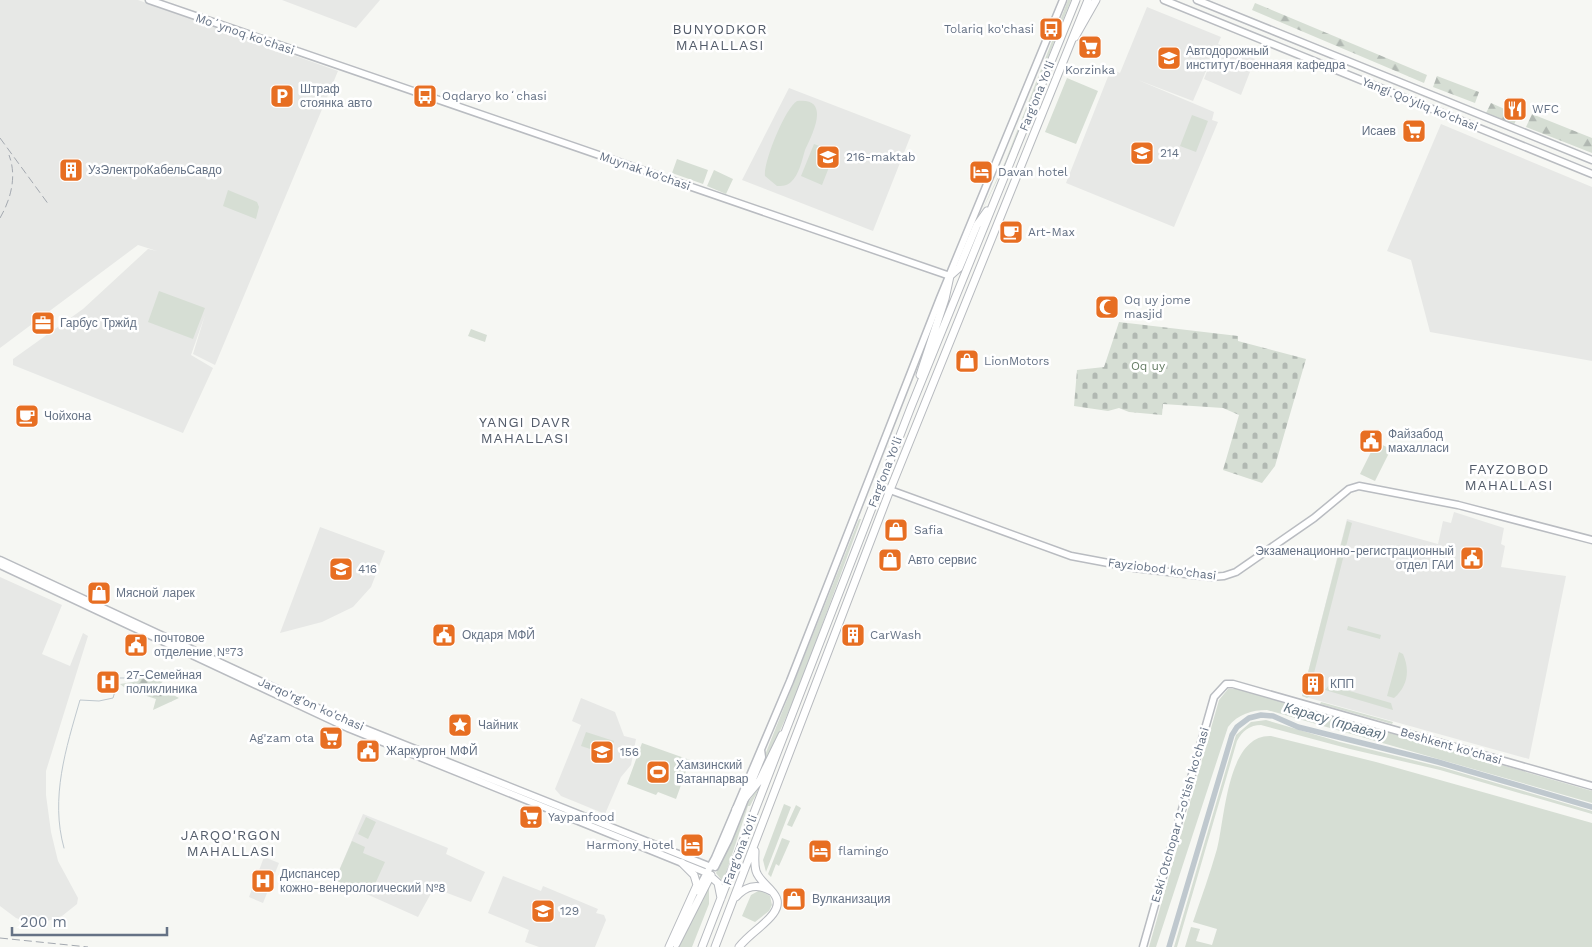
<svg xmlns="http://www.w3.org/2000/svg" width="1592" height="947" font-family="'Work Sans',sans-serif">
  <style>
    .built { fill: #e7e8e6 }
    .green { fill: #d6ded4 }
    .forest { fill: url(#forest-firs) }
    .cemetery { fill: url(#cemetery-stones) }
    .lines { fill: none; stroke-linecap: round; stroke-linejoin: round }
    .stream { stroke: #bfc8ce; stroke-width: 1 }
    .canal { stroke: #bfc8ce; stroke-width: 5.5 }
    .secondary-casing { stroke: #b9bcc1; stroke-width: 9 }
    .primary-casing { stroke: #b7babf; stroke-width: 9 }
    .secondary { stroke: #fff; stroke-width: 6 }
    .primary { stroke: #fff; stroke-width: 7 }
    .rail { stroke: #a4a9b0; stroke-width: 1; stroke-dasharray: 8 4; stroke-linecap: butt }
    .labels { text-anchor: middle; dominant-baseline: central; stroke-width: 5; stroke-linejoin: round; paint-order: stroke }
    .poi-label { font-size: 12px; fill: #657285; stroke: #fff; text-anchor: start }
    .street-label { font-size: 12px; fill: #657285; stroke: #fff }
    .park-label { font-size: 12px; fill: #657c64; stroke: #fff }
    .neighbourhood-label { font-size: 14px; letter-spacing: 1px; fill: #535c6a; stroke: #fff }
    .water-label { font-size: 14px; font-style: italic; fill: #607381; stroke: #fff }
  </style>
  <defs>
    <pattern id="forest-firs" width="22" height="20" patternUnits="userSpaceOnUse" patternTransform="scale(1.25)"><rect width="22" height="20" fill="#d6ded4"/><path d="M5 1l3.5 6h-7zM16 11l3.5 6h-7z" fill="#b1b8b2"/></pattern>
    <pattern id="cemetery-stones" width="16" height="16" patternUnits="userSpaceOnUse" patternTransform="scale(1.25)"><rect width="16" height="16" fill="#d6ded4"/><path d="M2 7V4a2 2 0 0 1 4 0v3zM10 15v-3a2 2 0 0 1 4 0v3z" fill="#b1b8b2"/></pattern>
  </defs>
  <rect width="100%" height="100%" fill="#f6f7f3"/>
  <path class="built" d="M 0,0 L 138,0 L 338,71 L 215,365 L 193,354 L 205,315 L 191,355 L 213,368 L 183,433 L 13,365 L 13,359 L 83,309 L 148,249 L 157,251 L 138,245 L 0,348 Z
    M 282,0 L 380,0 L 356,28 Z
    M 1147,7 L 1221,37 L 1218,44 L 1255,59 L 1241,95 L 1204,79 L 1216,48 L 1193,101 L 1138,80 L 1214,112 L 1212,120 L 1218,122 L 1174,227 L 1066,183 L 1111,69 L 1120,73 Z
    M 789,88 L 911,135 L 873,231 L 742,180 Z
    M 1441,124 L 1592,187 L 1592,361 L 1430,332 L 1411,260 L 1387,251 Z
    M 1454,512 L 1504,528 L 1501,544 L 1505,546 L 1501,567 L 1566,576 L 1529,759 L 1302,696 L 1347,519 L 1438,544 L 1443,521 L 1451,523 Z
    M 320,527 L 385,551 L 371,587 L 353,607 L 322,622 L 280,633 Z
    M 0,577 L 62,605 L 42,654 L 70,666 L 83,633 L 88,636 L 46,771 L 46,795 L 51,832 L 58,861 L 78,898 L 77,904 L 62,916 L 36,925 L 16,918 L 0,906 Z
    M 581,698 L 615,712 L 624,736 L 636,739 L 631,765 L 621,777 L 605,814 L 561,796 L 555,789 L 581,725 L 572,721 Z
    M 363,814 L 448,848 L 446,854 L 485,872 L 471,902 L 434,888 L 418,917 L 335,880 Z
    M 264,857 L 279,863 L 263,903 L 249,897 Z
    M 503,876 L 541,891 L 543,886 L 598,909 L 596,913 L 604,915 L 606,920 L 595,947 L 539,947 L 525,942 L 529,930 L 488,913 Z"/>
  <path class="green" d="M 1068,0 L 1071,0 L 1006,162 L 975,225 L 1005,162 Z
    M 1067,78 L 1098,91 L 1076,144 L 1045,132 Z
    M 797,101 C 832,97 812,135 805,150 C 802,160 799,175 791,182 C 787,186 782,186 777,186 L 765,176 C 763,163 785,108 797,101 Z
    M 1192,115 L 1208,121 L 1196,152 L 1180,146 Z
    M 814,144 L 835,152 L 822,185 L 801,176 Z
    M 677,159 L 708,170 L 703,184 L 672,173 Z
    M 714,170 L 733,179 L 726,194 L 707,186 Z
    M 228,190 L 257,202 L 259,207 L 256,219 L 223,206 Z
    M 159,291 L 205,308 L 193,339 L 148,322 Z
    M 471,329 L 487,335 L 485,342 L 468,336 Z
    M 1376,442 L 1391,449 L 1375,481 L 1360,474 Z
    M 859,519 L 861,519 L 799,688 L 760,776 L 753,785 Z
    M 1347,521 L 1352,523 L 1311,685 L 1315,687 L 1313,694 L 1307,698 L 1302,696 Z
    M 1348,626 L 1381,635 L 1380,639 L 1347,630 Z
    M 1399,652 L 1403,654 C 1410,670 1408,686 1394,698 L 1387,696 Z
    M 1329,685 L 1391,703 L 1393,710 L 1325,690 Z
    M 1228,689 L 1238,689 L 1592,791 L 1592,803 L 1267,710 C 1252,710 1238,714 1228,727 L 1156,947 L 1149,947 L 1219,700 Z
    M 1321,702 L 1393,722 L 1392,724 L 1320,704 Z
    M 1266,720 L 1340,742 L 1441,767 L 1592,811 L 1592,814 L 1440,770 L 1350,749 L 1261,725 C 1250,725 1242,731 1237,741 L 1177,947 L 1174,947 L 1236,735 L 1251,722 Z
    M 586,732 L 614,741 L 609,755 L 581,746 Z
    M 1271,736 L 1376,762 L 1592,823 L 1592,947 L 1185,947 L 1191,927 L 1200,929 L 1196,941 L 1212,945 L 1217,929 L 1193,922 C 1201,898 1210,874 1217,849 C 1225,819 1227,734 1271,736 Z
    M 642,743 L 690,760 L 676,799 L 658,792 L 656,795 L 627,784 Z
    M 765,777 L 750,806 L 748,806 L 723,882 L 716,873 L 745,807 Z
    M 784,804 L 791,807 L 766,872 L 763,860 Z
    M 796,805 L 801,808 L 792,827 L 787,825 Z
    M 366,817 L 376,822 L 368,839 L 358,834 Z
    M 782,838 L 790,841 L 779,866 L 776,864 L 771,877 L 768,874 Z
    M 352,841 L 365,847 L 363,853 L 385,862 L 370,895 L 335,880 Z
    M 709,887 L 709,904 L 692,947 L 678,947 Z
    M 760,890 L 770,896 L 772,905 L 769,911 L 755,922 L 742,916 L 751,895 Z"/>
  <path class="forest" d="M 1255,3 L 1427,75 L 1424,83 L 1252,10 Z
    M 1437,76 L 1479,92 L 1475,103 L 1433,87 Z
    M 1491,103 L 1518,115 L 1514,125 L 1486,113 Z
    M 1532,114 L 1592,138 L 1592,153 L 1526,127 Z
    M 143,677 L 160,677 L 163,681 L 158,687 L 179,698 L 153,710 L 156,699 L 128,690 L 120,684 L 133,682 Z"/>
  <path class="cemetery" d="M 1119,322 L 1238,336 L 1238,341 L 1306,359 L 1275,466 L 1262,483 L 1223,470 L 1239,415 L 1223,408 L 1163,404 L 1162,415 L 1129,412 L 1119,408 L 1108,411 L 1074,406 L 1077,370 L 1104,367 Z"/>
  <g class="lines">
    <path class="stream" d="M 64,848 C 50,798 66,748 80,700 L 99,701 L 113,698 L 119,678 L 139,678"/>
    <path class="canal" d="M 1169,947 L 1232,735 L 1237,727 L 1249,718 L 1261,715 L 1273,716 L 1298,727 L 1438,762 L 1592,807"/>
    <g class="secondary-casing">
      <path id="secondary" d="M 149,0 L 950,276
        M 1164,0 L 1592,174
        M 1197,0 L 1592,160
        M 890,490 L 1071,556 L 1135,568 L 1211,577 L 1224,576 L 1236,572 L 1314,518 L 1349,489 L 1359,486 L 1458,505 L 1592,540
        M 0,560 L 350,723 L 711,867
        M 0,565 L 348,728 L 707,873
        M 715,867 L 728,841 L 762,757 L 761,750
        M 697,891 L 715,858 L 790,681 L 940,298 L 1063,0
        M 1143,947 L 1214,697 L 1226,684 L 1233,684 L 1592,786"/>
    </g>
    <g class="primary-casing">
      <path id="primary" d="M 1075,37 L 1096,0
        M 920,375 L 945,299 L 950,276 L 959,268 L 977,225 L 987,211
        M 736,809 L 760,780 L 782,735
        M 708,874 L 718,883 L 721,898
        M 736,897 C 746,886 757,883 771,891
        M 676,944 L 711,875
        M 669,947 L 697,885 L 694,875 L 682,863
        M 702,947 L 911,407 L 1076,0
        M 715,947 L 890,490 L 1088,0
        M 739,947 C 749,934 764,926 773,914 C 788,894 760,886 756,871 C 754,864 755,857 755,851"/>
    </g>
    <use href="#secondary" class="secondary"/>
    <use href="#primary" class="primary"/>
    <path class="rail" d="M 0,138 L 49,205
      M 0,218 C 11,199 17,176 9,155
      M 0,938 L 88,947"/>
  </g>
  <defs>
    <g id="bus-square" transform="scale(1.25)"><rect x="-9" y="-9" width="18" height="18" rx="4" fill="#e76e22" stroke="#fff"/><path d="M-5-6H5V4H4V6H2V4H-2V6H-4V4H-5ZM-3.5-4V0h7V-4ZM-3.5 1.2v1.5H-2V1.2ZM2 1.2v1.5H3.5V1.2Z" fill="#fff"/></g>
    <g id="supermarket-square" transform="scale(1.25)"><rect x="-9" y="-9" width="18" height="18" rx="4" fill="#e76e22" stroke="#fff"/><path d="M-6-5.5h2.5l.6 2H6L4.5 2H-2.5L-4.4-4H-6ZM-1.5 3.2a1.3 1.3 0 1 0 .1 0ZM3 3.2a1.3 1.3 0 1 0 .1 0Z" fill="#fff"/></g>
    <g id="university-square" transform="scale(1.25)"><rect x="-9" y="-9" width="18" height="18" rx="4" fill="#e76e22" stroke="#fff"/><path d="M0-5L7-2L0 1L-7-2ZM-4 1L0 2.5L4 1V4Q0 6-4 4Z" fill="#fff"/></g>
    <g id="parking-square" transform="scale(1.25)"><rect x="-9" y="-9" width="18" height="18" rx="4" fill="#e76e22" stroke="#fff"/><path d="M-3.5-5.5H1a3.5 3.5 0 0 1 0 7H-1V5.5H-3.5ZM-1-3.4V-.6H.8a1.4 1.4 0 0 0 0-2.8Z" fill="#fff"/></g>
    <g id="restaurant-square" transform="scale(1.25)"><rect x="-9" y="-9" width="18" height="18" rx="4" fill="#e76e22" stroke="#fff"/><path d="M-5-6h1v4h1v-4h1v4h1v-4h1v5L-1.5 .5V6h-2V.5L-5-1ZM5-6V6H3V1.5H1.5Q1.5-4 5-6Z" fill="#fff"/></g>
    <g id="school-square" transform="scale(1.25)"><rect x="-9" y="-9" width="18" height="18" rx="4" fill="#e76e22" stroke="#fff"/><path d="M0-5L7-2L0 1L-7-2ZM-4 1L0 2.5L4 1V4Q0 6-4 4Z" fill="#fff"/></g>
    <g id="building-square" transform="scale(1.25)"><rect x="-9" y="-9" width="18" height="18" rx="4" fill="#e76e22" stroke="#fff"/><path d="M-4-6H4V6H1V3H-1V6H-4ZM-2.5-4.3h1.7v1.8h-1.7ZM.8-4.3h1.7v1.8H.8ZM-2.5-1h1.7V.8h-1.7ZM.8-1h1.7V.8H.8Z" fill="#fff"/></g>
    <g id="hotel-square" transform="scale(1.25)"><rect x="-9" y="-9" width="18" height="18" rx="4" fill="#e76e22" stroke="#fff"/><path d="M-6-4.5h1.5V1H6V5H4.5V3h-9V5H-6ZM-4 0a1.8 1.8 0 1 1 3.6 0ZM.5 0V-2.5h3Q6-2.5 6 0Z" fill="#fff"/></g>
    <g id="cafe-square" transform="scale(1.25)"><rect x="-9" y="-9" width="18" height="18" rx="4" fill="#e76e22" stroke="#fff"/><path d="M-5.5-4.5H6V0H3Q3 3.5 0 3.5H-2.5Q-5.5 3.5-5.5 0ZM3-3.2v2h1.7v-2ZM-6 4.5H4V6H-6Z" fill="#fff"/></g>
    <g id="mosque-square" transform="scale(1.25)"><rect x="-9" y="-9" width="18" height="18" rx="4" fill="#e76e22" stroke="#fff"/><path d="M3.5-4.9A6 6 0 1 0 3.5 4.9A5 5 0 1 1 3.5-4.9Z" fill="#fff"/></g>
    <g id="office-square" transform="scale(1.25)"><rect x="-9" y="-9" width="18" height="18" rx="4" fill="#e76e22" stroke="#fff"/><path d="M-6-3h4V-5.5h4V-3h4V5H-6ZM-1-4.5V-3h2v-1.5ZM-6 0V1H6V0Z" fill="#fff"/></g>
    <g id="shop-square" transform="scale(1.25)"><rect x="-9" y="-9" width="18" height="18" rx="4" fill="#e76e22" stroke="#fff"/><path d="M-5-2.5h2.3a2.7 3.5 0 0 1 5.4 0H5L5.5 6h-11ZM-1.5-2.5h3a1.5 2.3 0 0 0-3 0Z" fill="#fff"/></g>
    <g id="civic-square" transform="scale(1.25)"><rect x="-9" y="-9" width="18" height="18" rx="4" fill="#e76e22" stroke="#fff"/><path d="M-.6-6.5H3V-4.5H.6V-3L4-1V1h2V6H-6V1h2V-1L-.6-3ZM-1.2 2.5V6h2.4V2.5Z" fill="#fff"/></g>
    <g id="hospital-square" transform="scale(1.25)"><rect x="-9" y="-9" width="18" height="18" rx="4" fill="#e76e22" stroke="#fff"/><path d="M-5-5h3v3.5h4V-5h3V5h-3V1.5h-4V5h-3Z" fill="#fff"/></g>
    <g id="sight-square" transform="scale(1.25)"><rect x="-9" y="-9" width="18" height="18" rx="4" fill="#e76e22" stroke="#fff"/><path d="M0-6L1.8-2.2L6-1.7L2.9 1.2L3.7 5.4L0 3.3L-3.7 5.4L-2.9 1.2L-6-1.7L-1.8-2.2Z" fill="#fff"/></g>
    <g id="stadium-square" transform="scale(1.25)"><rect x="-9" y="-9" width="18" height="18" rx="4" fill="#e76e22" stroke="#fff"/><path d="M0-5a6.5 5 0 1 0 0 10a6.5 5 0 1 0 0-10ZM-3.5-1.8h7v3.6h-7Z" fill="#fff"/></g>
  </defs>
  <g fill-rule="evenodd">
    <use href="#bus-square" x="1051" y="29"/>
    <use href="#supermarket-square" x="1090" y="47"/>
    <use href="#university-square" x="1169" y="58"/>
    <use href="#parking-square" x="282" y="96"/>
    <use href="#bus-square" x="425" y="96"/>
    <use href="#restaurant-square" x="1515" y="109"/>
    <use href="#supermarket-square" x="1414" y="131"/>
    <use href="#school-square" x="1142" y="153"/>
    <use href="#school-square" x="828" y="157"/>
    <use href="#building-square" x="71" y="170"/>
    <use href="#hotel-square" x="981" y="172"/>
    <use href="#cafe-square" x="1011" y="232"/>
    <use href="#mosque-square" x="1107" y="307"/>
    <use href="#office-square" x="43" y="323"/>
    <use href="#shop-square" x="967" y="361"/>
    <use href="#cafe-square" x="27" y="416"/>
    <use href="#civic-square" x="1371" y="441"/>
    <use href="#shop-square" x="896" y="530"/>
    <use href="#civic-square" x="1472" y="558"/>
    <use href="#shop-square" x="890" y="560"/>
    <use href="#school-square" x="341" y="569"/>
    <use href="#shop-square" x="99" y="593"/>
    <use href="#civic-square" x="444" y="635"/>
    <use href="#building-square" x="853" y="635"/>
    <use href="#civic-square" x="136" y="645"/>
    <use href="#hospital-square" x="108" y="682"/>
    <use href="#building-square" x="1313" y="684"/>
    <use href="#sight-square" x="460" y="725"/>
    <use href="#supermarket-square" x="331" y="738"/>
    <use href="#civic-square" x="368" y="751"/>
    <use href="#school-square" x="602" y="752"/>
    <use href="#stadium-square" x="658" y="772"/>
    <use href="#supermarket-square" x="531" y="817"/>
    <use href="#hotel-square" x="692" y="845"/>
    <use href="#hotel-square" x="820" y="851"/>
    <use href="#hospital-square" x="263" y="881"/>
    <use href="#shop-square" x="794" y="899"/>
    <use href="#school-square" x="543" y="911"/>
  </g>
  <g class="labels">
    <g class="poi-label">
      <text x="1034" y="29" text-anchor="end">Tolariq ko'chasi</text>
      <text x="1186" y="51">Автодорожный<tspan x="1186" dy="14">институт/военнаяя кафедра</tspan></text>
      <text x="1090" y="70" text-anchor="middle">Korzinka</text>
      <text x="300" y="89">Штраф<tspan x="300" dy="14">стоянка авто</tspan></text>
      <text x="442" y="96">Oqdaryo koʻchasi</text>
      <text x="1532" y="109">WFC</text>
      <text x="1396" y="131" text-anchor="end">Исаев</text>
      <text x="1160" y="153">214</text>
      <text x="846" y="157">216-maktab</text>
      <text x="88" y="170">УзЭлектроКабельСавдо</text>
      <text x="998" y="172">Davan hotel</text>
      <text x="1028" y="232">Art-Max</text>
      <text x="1124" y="300">Oq uy jome<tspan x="1124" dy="14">masjid</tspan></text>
      <text x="60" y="323">Гарбус Тржйд</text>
      <text x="984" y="361">LionMotors</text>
      <text x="44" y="416">Чойхона</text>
      <text x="1388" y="434">Файзабод<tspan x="1388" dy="14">махалласи</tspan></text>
      <text x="914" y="530">Safia</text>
      <text x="1454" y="551" text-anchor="end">Экзаменационно-регистрационный<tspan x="1454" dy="14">отдел ГАИ</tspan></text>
      <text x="908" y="560">Авто сервис</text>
      <text x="358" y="569">416</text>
      <text x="116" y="593">Мясной ларек</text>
      <text x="462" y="635">Окдаря МФЙ</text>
      <text x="870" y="635">CarWash</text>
      <text x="154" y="638">почтовое<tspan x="154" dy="14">отделение №73</tspan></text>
      <text x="126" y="675">27-Семейная<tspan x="126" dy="14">поликлиника</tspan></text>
      <text x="1330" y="684">КПП</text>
      <text x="478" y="725">Чайник</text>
      <text x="314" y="738" text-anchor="end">Ag'zam ota</text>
      <text x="386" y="751">Жаркургон МФЙ</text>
      <text x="620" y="752">156</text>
      <text x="676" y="765">Хамзинский<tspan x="676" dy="14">Ватанпарвар</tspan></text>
      <text x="548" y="817">Yaypanfood</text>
      <text x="674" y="845" text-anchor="end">Harmony Hotel</text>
      <text x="838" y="851">flamingo</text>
      <text x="280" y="874">Диспансер<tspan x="280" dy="14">кожно-венерологический №8</tspan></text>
      <text x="812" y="899">Вулканизация</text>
      <text x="560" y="911">129</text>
    </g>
    <g class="street-label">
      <text transform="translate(245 34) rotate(19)">Moʻynoq ko'chasi</text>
      <text transform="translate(1037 96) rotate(-68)">Farg'ona Yo'li</text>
      <text transform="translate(1420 104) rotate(22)">Yangi Qo'yliq ko'chasi</text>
      <text transform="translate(645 171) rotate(19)">Muynak ko'chasi</text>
      <text transform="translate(885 472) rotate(-69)">Farg'ona Yo'li</text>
      <text transform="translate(1162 569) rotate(7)">Fayziobod ko'chasi</text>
      <text transform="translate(311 704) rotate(24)">Jarqo'rg'on ko'chasi</text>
      <text transform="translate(1451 746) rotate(16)">Beshkent ko'chasi</text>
      <text transform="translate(1180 815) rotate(-74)">Eski Otchopar 2-o'tish ko'chasi</text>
      <text transform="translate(740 850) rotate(-69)">Farg'ona Yo'li</text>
    </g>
    <g class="park-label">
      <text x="1148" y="366">Oq uy</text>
    </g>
    <g class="neighbourhood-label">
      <text x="720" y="29">BUNYODKOR<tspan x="720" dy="16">MAHALLASI</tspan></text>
      <text x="525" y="422">YANGI DAVR<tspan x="525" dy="16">MAHALLASI</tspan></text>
      <text x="1509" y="469">FAYZOBOD<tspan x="1509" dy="16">MAHALLASI</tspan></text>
      <text x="231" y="835">JARQO'RGON<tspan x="231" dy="16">MAHALLASI</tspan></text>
    </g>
    <g class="water-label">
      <text transform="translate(1335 721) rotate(16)">Карасу (правая)</text>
    </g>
  </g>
  <path d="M12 927v8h155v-8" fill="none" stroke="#657285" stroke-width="2.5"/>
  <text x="20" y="927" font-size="15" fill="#657285" stroke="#ffffff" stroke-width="4" paint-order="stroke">200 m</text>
</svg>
